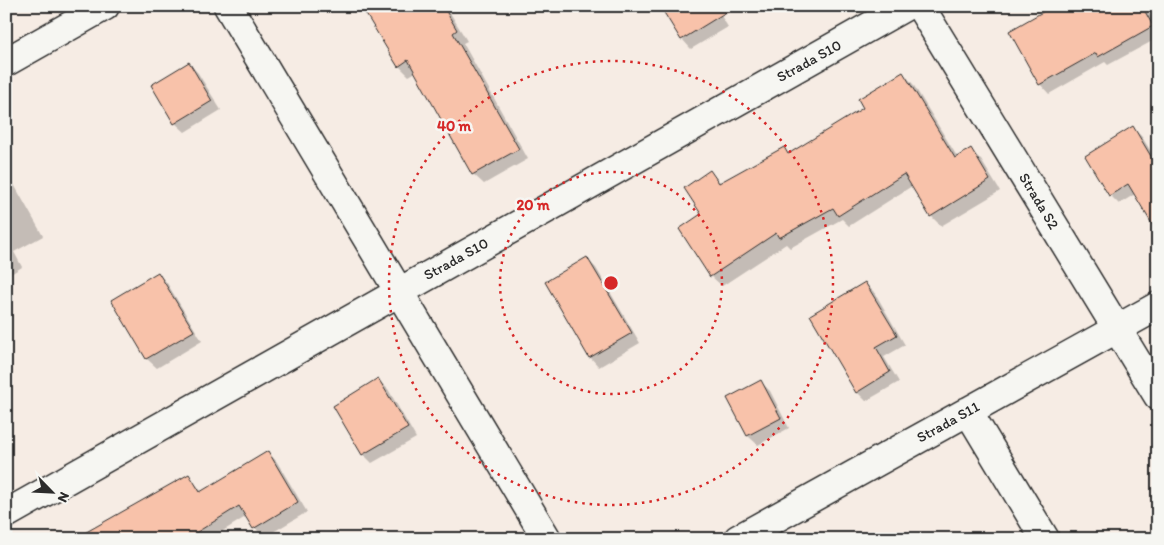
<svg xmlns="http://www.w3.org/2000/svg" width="1164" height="545" font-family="Itim,sans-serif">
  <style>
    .shadow { fill: #0003 }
    .building { fill: #f8c2aa; stroke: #2b2b2b }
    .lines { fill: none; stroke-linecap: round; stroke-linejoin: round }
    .minor-casing { stroke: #2b2b2b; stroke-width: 31 }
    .minor { stroke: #f6f6f2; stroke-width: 28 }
    .ring { fill: none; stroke: #d62828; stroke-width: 2.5; stroke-dasharray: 2.5 5 }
    .labels { text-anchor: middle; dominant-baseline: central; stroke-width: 5; stroke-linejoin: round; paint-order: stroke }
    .street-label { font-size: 15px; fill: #2b2b2b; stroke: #f6f6f2 }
    .centre { fill: #d62828; stroke: #f6f6f2; stroke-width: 2.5 }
    .ring-label { font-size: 15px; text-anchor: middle; font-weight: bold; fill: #d62828; stroke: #f6f6f2; stroke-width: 5; stroke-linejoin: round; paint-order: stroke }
  </style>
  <rect width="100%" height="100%" fill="#f6ece4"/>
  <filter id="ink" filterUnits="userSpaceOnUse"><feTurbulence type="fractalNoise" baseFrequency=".02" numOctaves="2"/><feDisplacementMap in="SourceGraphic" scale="10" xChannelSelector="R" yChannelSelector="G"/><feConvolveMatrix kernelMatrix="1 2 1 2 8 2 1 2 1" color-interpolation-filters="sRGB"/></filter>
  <g filter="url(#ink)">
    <path class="shadow" d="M 362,6 L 446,6 L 467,41 L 463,43 L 528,159 L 484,184 L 473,174 L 416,72 L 409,76 L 399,66 Z
      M 662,6 L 715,6 L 728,27 L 691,49 L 682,39 Z
      M 1056,6 L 1145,6 L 1158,29 L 1158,38 L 1108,65 L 1105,62 L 1049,94 L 1040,84 Z
      M 189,64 L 198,73 L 221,110 L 185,132 L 175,123 Z
      M 903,73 L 913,84 L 958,158 L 971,150 L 981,160 L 1000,191 L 941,226 L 931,216 L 912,186 L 849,226 L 842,219 L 790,248 L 786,244 L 722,286 L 711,276 L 703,214 L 710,172 L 721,183 L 784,149 L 790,155 L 865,108 Z
      M 1133,128 L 1142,137 L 1158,163 L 1158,228 L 1135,194 L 1119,204 L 1110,195 Z
      M 6,175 L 12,181 L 43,236 L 14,252 L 22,267 L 6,277 Z
      M 587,259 L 596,268 L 640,343 L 599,367 L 590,357 Z
      M 158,273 L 167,283 L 202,341 L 157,368 L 147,359 L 113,301 Z
      M 865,283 L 875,293 L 905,345 L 884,357 L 899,382 L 866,401 L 857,392 Z
      M 378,380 L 388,389 L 416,438 L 372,463 L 363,454 Z
      M 761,382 L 770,391 L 789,428 L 758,445 L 748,436 L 729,399 Z
      M 268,452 L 277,462 L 307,512 L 263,538 L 247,516 L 210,539 L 76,539 L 189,476 L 202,492 Z"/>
    <path class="building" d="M 361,6 L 443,6 L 457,30 L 453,33 L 519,149 L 472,175 L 408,60 L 398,67 Z
      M 660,6 L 736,6 L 681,40 Z
      M 1053,6 L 1142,6 L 1153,26 L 1098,57 L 1096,53 L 1039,85 L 1009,31 Z
      M 189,62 L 212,101 L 174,124 L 151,85 Z
      M 903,72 L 955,158 L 971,148 L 990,180 L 930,217 L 904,174 L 838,216 L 833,208 L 779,238 L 776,233 L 710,277 L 679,229 L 701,214 L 684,188 L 710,170 L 719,183 L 784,147 L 788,154 L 863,108 L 858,99 Z
      M 1133,126 L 1158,168 L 1158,234 L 1128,184 L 1109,196 L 1085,156 Z
      M 587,257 L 632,333 L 589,358 L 545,282 Z
      M 158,272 L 194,331 L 146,359 L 111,300 Z
      M 865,282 L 897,335 L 876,347 L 890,372 L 856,393 L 810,315 Z
      M 378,378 L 408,428 L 362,455 L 333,406 Z
      M 761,380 L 781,418 L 747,436 L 727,398 Z
      M 268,451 L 298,502 L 253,529 L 239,506 L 186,539 L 74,539 L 189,474 L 200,492 Z"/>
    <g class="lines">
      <g class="minor-casing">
        <path id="minor" d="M 228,6 L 547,539
          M 920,6 L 1158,396
          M 6,62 L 105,6
          M 968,411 L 1045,539
          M 6,514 L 906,6
          M 738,539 L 1158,306"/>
      </g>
      <use href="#minor" class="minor"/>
    </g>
  </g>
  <g class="ring">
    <circle cx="611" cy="283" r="111"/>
    <circle cx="611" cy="283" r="222"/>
  </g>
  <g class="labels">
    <g class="street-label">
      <text transform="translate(809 61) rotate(-29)">Strada S10</text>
      <text transform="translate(1039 201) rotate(59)">Strada S2</text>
      <text transform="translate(456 259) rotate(-29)">Strada S10</text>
      <text transform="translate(948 422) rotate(-29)">Strada S11</text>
    </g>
  </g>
  <circle cx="611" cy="283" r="8" class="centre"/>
  <g class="ring-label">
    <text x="454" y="131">40 m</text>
    <text x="533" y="210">20 m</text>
  </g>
  <rect width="1164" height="545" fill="none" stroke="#f6f6f2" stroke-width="25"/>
  <rect x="12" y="12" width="1139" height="520" fill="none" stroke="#2b2b2b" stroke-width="2" filter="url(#ink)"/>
  <g transform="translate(52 492) rotate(114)" stroke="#f6f6f2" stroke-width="4" paint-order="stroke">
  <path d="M0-4L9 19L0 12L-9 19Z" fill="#2b2b2b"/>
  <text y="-8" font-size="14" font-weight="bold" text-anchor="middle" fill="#2b2b2b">N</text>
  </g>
</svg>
